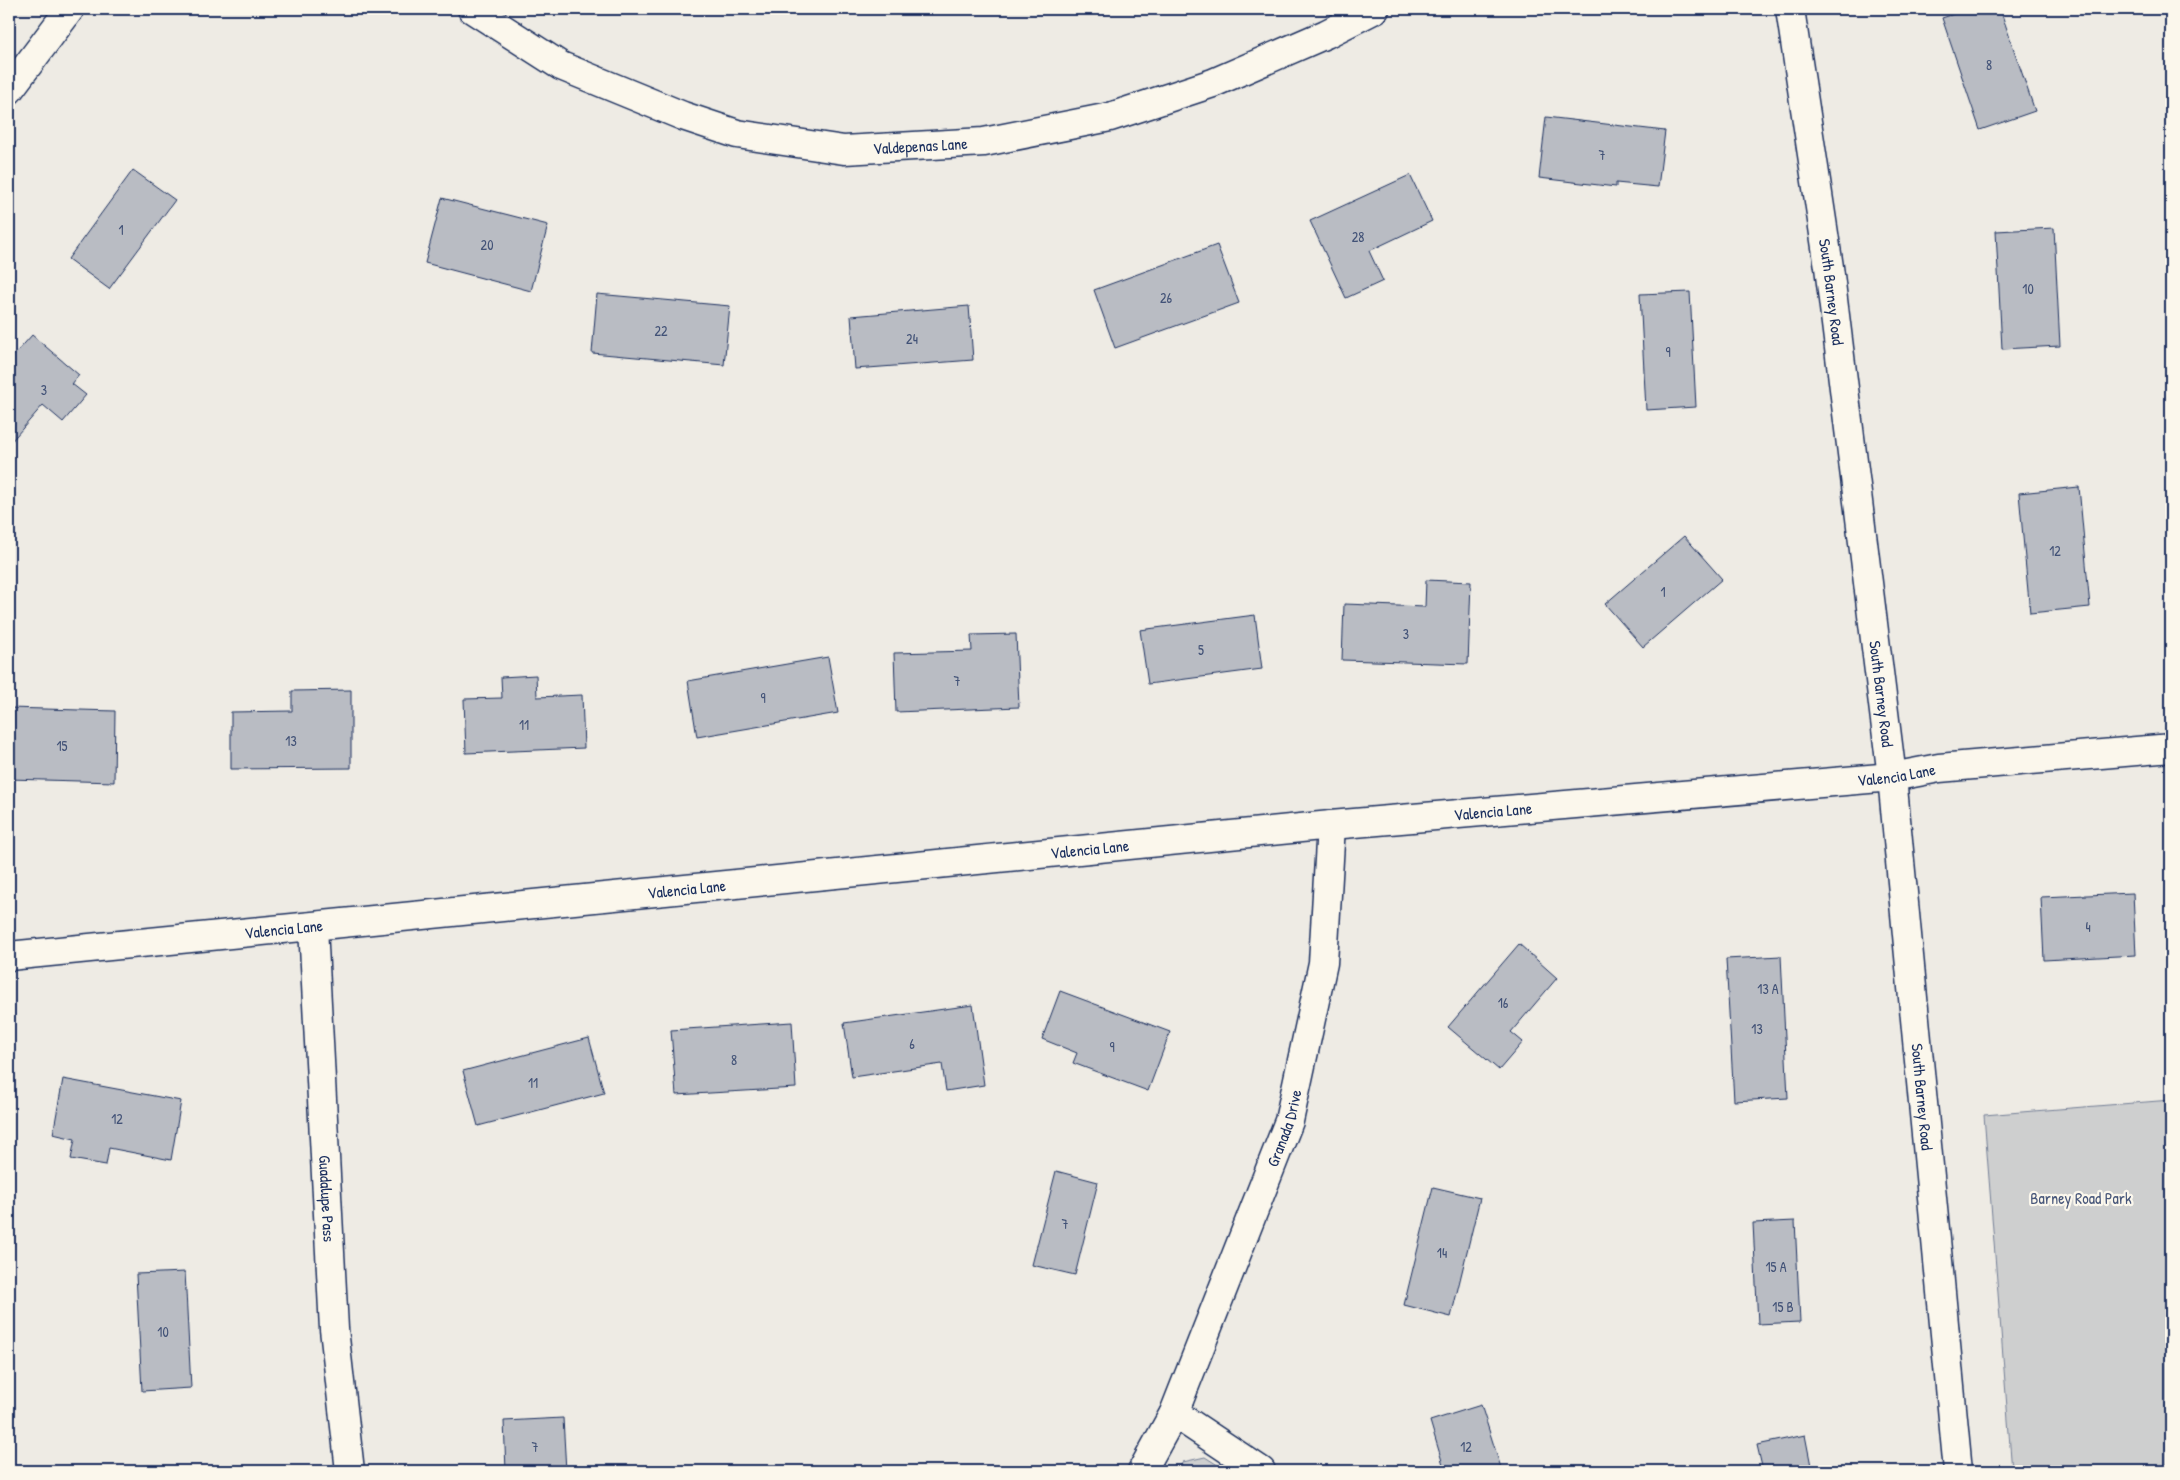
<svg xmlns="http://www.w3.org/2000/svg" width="2180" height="1480" font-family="'Patrick Hand',sans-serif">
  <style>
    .green { fill: #cecfcf; stroke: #747f96 }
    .building { fill: #b9bcc3; stroke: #1b2f5e }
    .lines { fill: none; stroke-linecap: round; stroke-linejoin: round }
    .minor-casing { stroke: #1b2f5e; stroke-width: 31 }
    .minor { stroke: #fbf7ec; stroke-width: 28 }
    .labels { text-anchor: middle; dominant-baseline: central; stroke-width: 4.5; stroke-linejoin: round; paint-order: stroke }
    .number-label { font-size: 14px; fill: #425277 }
    .street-label { font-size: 16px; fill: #1b2f5e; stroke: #fbf7ec }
    .park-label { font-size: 16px; fill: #48577a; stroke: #fbf7ec }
  </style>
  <rect width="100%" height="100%" fill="#eeebe4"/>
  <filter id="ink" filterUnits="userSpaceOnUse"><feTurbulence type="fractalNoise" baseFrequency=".02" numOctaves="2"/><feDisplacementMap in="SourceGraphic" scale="10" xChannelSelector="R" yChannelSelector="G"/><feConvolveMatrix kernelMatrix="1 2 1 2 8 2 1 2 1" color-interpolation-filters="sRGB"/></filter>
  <g filter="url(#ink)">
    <path class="green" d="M 2171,1100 L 2171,1471 L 2012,1471 L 1984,1115 Z
      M 1205,1457 L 1227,1471 L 1176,1471 L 1183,1462 Z"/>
    <path class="building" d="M 1969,9 L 2000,9 L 2035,111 L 1980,130 L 1942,18 Z
      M 1546,117 L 1665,131 L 1658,187 L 1616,183 L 1616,187 L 1539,178 Z
      M 133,170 L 175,200 L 109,289 L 68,259 Z
      M 1410,175 L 1432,221 L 1369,251 L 1383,281 L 1346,298 L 1310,221 Z
      M 442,198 L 548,225 L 531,291 L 425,263 Z
      M 2054,228 L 2060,346 L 2002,349 L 1996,231 Z
      M 1217,245 L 1239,303 L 1115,348 L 1094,290 Z
      M 1690,292 L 1696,407 L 1646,410 L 1640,294 Z
      M 597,294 L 730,306 L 724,365 L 592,353 Z
      M 969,306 L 973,360 L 855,369 L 851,316 Z
      M 32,335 L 79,375 L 72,384 L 86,395 L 63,422 L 43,405 L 9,444 L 9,361 Z
      M 2079,487 L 2090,607 L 2030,613 L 2019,493 Z
      M 1684,536 L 1722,579 L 1643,647 L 1605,604 Z
      M 1426,580 L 1471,582 L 1468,664 L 1342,660 L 1344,604 L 1425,607 Z
      M 1255,615 L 1262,669 L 1148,684 L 1140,630 Z
      M 1016,634 L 1019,707 L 896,712 L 894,653 L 972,651 L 971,635 Z
      M 828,657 L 838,713 L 697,737 L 688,681 Z
      M 536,675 L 537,697 L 582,695 L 584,748 L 466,753 L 464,699 L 502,698 L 501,677 Z
      M 351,690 L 351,768 L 231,769 L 231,712 L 292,711 L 292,691 Z
      M 9,708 L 115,711 L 114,782 L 9,779 Z
      M 2133,893 L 2136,955 L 2044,960 L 2041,897 Z
      M 1519,944 L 1557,978 L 1511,1032 L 1523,1042 L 1499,1070 L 1448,1027 Z
      M 1781,956 L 1788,1098 L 1734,1101 L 1726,959 Z
      M 1060,991 L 1170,1032 L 1148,1091 L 1073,1063 L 1077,1053 L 1042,1039 Z
      M 973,1005 L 984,1085 L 946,1091 L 942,1064 L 852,1077 L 844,1023 Z
      M 792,1022 L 796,1088 L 676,1095 L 671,1030 Z
      M 589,1038 L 604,1093 L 478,1126 L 463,1071 Z
      M 63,1079 L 181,1101 L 171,1160 L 109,1148 L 106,1165 L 71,1159 L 75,1139 L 53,1134 Z
      M 1056,1171 L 1098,1182 L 1075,1275 L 1032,1265 Z
      M 1433,1187 L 1480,1198 L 1451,1317 L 1404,1305 Z
      M 1795,1221 L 1800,1322 L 1758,1324 L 1753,1223 Z
      M 185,1272 L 191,1388 L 142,1391 L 136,1274 Z
      M 1481,1405 L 1502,1471 L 1445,1471 L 1430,1421 Z
      M 563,1418 L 566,1471 L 506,1471 L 504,1421 Z
      M 1805,1435 L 1812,1471 L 1763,1471 L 1757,1445 Z"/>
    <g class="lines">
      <g class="minor-casing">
        <g id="minor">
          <path id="s1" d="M 472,9 L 561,66 L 683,116 L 737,134 L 844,150 L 984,142 L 1110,117 L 1213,83 L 1326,34 L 1375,9"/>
          <path id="s2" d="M 1790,9 L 1829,267 L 1892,777 L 1958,1471"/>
          <path d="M 9,90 L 70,9"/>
          <path id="s3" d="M 313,927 L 334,1329 L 350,1471"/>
          <path id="s4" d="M 9,956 L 1331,825 L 1892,777 L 1939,768 L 2171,748"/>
          <path d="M 1174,1413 L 1261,1471"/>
          <path id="s5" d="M 1142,1471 L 1174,1413 L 1289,1121 L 1323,963 L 1331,825"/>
        </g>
      </g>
      <use href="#minor" class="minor"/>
    </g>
  </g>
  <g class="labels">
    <g class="number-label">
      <text x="1989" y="64">8</text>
      <text x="1602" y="154">7</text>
      <text x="121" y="229">1</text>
      <text x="1358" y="236">28</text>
      <text x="487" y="244">20</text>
      <text x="2028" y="288">10</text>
      <text x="1166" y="297">26</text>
      <text x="661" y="330">22</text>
      <text x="912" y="338">24</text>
      <text x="1668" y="351">9</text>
      <text x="44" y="389">3</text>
      <text x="2055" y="550">12</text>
      <text x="1663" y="591">1</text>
      <text x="1406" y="633">3</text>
      <text x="1201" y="649">5</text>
      <text x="957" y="680">7</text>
      <text x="763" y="697">9</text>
      <text x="524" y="724">11</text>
      <text x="291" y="740">13</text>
      <text x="62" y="745">15</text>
      <text x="2088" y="926">4</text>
      <text x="1768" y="988">13 A</text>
      <text x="1503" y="1002">16</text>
      <text x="1757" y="1028">13</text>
      <text x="912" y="1043">6</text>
      <text x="1112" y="1046">9</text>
      <text x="734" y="1059">8</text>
      <text x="533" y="1082">11</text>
      <text x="117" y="1118">12</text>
      <text x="1065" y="1223">7</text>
      <text x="1442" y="1252">14</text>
      <text x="1776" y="1266">15 A</text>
      <text x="1783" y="1306">15 B</text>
      <text x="163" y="1331">10</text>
      <text x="535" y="1446">7</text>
      <text x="1466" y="1446">12</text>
    </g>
    <g class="street-label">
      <text stroke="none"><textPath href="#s1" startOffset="479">Valdepenas Lane</textPath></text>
      <text stroke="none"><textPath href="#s2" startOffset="286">South Barney Road</textPath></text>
      <text stroke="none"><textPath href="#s2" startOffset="691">South Barney Road</textPath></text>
      <text stroke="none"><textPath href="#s4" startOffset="1896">Valencia Lane</textPath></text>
      <text stroke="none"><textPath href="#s4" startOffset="1491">Valencia Lane</textPath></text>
      <text stroke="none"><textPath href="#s4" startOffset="1086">Valencia Lane</textPath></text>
      <text stroke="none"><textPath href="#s4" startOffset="681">Valencia Lane</textPath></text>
      <text stroke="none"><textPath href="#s4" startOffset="276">Valencia Lane</textPath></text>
      <text stroke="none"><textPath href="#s2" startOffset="1096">South Barney Road</textPath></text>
      <text stroke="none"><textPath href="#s5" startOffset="372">Granada Drive</textPath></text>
      <text stroke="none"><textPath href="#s3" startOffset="272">Guadalupe Pass</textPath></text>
    </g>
    <g class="park-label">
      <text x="2081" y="1198">Barney Road Park</text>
    </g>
  </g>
  <rect width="2180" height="1480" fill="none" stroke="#fbf7ec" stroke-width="30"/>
  <rect x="15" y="15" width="2150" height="1450" fill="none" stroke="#1b2f5e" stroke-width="2" filter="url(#ink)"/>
</svg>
